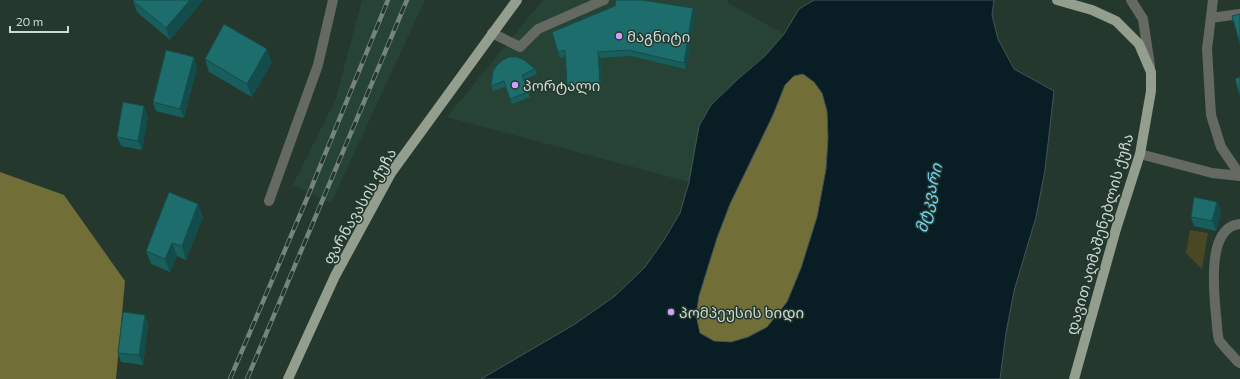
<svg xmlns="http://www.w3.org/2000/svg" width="1240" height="379" font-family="Commissioner,'Noto Sans Georgian',sans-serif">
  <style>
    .built { fill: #274336 }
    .green { fill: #4a4824 }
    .forest { fill: #716e38 }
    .water { fill: #081d24; stroke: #435558; fill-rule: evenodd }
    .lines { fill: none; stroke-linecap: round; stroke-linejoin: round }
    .minor { stroke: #646961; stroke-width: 10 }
    .major { stroke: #939e8e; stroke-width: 10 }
    .rail-casing { stroke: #75857d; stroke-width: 4.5 }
    .rail { stroke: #24382e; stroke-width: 3; stroke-dasharray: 9; stroke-linecap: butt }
    .wall { fill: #185e5d }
    .shaded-wall { fill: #144c4c }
    .building { fill: #1c6d6c; stroke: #144c4c }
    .poi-dot { fill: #d49cfb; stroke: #24382e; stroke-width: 1.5 }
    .labels { text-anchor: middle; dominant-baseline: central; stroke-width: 3; stroke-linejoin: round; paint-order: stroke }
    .poi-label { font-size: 15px; fill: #cdd9d3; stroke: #24382e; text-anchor: start }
    .street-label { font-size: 15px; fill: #cdd9d3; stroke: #24382e }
    .water-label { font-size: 16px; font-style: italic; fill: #71d5f7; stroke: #24382e }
  </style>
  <rect width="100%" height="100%" fill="#24382e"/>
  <path class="built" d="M 362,0 L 425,0 L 331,203 L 293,185 L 335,101 Z
    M 543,0 L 726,0 L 730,4 L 784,34 L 765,56 L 738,79 L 711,105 L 699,126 L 689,182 L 447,117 Z"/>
  <path class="green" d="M 1190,230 L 1208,233 L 1202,269 L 1186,253 Z"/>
  <path class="forest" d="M 803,74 L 814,82 L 822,93 L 827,111 L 828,138 L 826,169 L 817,217 L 801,268 L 787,302 L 767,327 L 748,337 L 731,342 L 714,341 L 699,333 L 696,315 L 699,296 L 717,238 L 730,204 L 773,115 L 785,85 L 794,76 Z
    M 0,172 L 64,195 L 125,281 L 116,379 L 0,379 Z"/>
  <path class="water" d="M 814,0 L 994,0 L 992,15 L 998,39 L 1014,69 L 1054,91 L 1045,170 L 1036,217 L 1014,291 L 1006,333 L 1000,379 L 481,379 L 575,324 L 615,296 L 645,267 L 664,240 L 680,213 L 689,182 L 699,126 L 711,105 L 738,79 L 765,56 L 784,34 L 799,9 ZM 803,74 L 814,82 L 822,93 L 827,111 L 828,138 L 826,169 L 817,217 L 801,268 L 787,302 L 767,327 L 748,337 L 731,342 L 714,341 L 700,333 L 696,315 L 699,296 L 717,238 L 730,204 L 773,115 L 785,85 L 794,76 Z"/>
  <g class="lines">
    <path class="minor" d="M 1131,0 L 1143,19 L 1150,66
      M 1213,0 L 1207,49 L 1211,115 L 1221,147 L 1240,175
      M 1211,18 L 1240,14
      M 492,33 L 520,47 L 538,29 L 604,0
      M 1140,154 L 1212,173 L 1240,176
      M 269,201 L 318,65 L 333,0
      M 1240,224 C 1206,227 1214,292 1216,315 C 1217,322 1217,334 1219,340 C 1222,345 1233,356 1237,361 L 1240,363"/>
    <path class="major" d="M 1057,0 L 1092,10 L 1116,21 L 1139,44 L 1151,72 L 1151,91 L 1140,154 L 1116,229 L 1074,379
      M 288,379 L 335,276 L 391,173 L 517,0"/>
    <g class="rail-casing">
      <path id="rail" d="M 230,379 L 308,196 L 388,0
        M 247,379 L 407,0"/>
    </g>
    <use href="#rail" class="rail"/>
  </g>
  <path class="wall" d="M 203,0 L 170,40 L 137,12 L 133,1 Z
    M 615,6 L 695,14 L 686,69 L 630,56 L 600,58 L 602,89 L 569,91 L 567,85 L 566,56 L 560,58 L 558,52 Z
    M 194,57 L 197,67 L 184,118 L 156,111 L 153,102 Z
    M 205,59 L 272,62 L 252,97 L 209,72 Z
    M 535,69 L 537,74 L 524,80 L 530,97 L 512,104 L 505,87 L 493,91 L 491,86 Z
    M 148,116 L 142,150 L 121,146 L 117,137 Z
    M 1217,202 L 1221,212 L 1216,231 L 1194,226 L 1191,217 Z
    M 198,204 L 203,217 L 186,260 L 177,256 L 170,272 L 151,264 L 146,251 Z
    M 145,315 L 148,325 L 143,365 L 121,362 L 118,353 Z"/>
  <path class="shaded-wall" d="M 190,0 L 203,0 L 170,40 L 166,28 Z
    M 693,8 L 695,14 L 686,69 L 684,63 Z
    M 267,49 L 272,62 L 252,97 L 247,84 Z
    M 598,52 L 600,58 L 602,89 L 600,84 Z
    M 194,57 L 197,67 L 184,118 L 180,109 Z
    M 144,106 L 148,116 L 142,150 L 138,141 Z
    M 1217,202 L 1221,212 L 1216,231 L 1212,221 Z
    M 198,204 L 203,217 L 186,260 L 182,246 Z
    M 172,243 L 177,256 L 170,272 L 165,259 Z
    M 145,315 L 148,325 L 143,365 L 139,355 Z"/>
  <path class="building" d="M 134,0 L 190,0 L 166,28 L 133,1 Z
    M 616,0 L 642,0 L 693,8 L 684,63 L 628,50 L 598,52 L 600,84 L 567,85 L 565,50 L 558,52 L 552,32 L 615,6 Z
    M 1240,14 L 1240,44 L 1232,16 Z
    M 224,24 L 267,49 L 247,84 L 205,59 Z
    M 166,50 L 194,57 L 180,109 L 153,102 Z
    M 509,57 L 517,57 L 524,60 L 535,69 L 522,75 L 528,92 L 510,99 L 504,81 L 491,86 L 493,71 L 497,65 L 503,60 Z
    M 1240,77 L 1240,96 L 1235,79 Z
    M 123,102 L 144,106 L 138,141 L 117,137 Z
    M 169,192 L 198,204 L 182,246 L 172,243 L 165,259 L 146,251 Z
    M 1194,197 L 1217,202 L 1212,221 L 1191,217 Z
    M 123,312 L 145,315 L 139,355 L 118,353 Z"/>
  <g class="poi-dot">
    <circle cx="619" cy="36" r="4"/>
    <circle cx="515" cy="85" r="4"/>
    <circle cx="671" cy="312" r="4"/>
  </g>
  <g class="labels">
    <g class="poi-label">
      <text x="627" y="36">მაგნიტი</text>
      <text x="523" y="85">პორტალი</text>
      <text x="679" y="312">პომპეუსის ხიდი</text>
    </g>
    <g class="street-label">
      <text transform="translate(359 206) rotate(-60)">ფარნავასის ქუჩა</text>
      <text transform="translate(1099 234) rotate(-74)">დავით აღმაშენებლის ქუჩა</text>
    </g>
    <g class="water-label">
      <text transform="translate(928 198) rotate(-77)">მტკვარი</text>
    </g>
  </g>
  <path d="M10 26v6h58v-6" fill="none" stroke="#cdd9d3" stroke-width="2"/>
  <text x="16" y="26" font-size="12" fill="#cdd9d3" stroke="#24382e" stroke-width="3" paint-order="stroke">20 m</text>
</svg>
